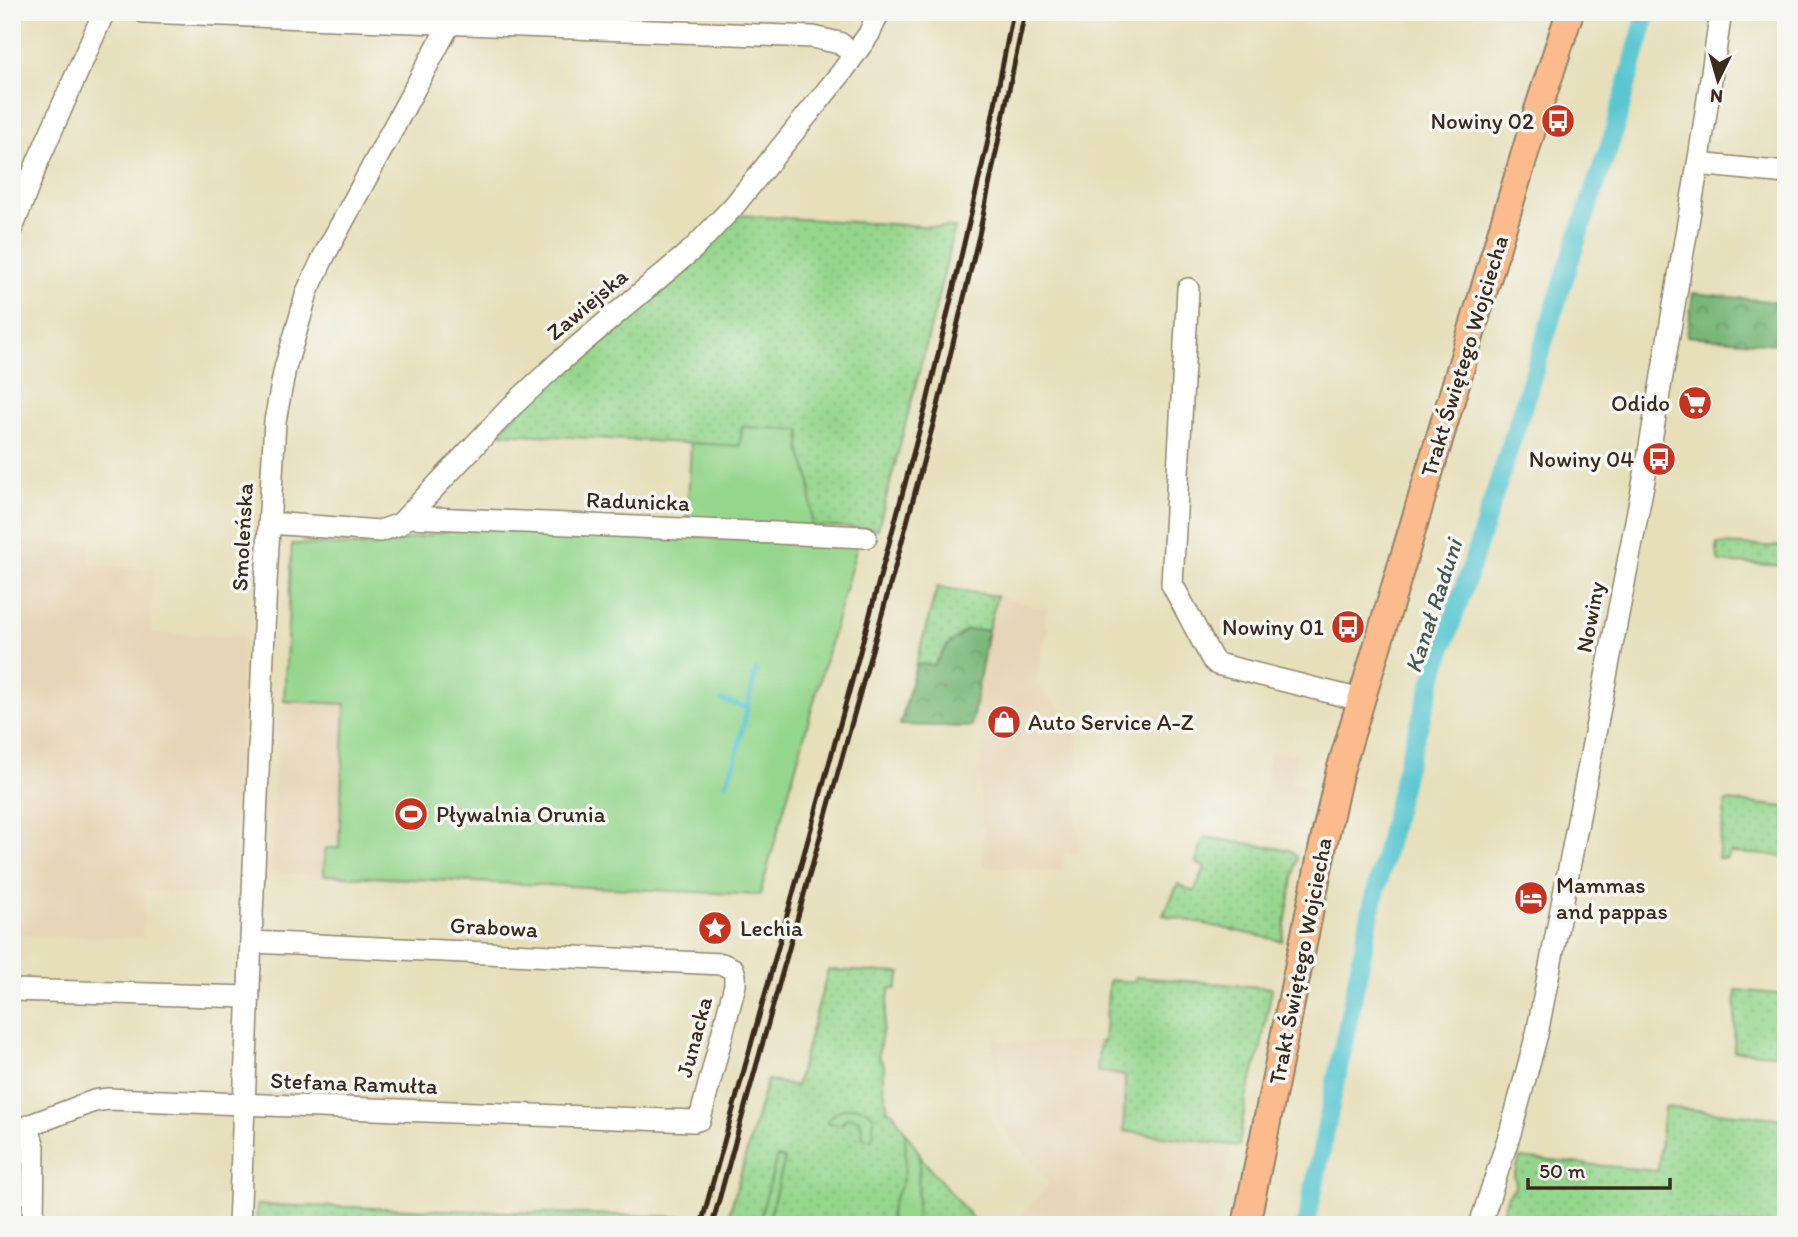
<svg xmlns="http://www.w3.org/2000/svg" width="1798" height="1237" font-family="Itim,sans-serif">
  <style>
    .built { fill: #e6d6b7 }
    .grass { fill: url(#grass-dots); stroke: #688056; stroke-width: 2 }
    .forest { fill: url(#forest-crowns); stroke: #5a704b; stroke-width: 2 }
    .garden { fill: #95d68d; stroke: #688056; stroke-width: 2 }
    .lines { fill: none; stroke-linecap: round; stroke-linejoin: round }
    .stream { stroke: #5ac7d0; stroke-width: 5 }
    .canal { stroke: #5ac7d0; stroke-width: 19 }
    .minor-casing { stroke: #90846c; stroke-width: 24 }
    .major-casing { stroke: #90846c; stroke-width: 30 }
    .minor { stroke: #fff; stroke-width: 21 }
    .major { stroke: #fbbb8c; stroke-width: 26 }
    .rail { stroke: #3b2a1e; stroke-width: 5 }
    .labels { text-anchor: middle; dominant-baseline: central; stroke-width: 7; stroke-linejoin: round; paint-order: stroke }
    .poi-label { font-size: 23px; fill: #3b2a1e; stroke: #f6f6f2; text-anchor: end }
    .street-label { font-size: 23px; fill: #3b2a1e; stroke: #f6f6f2 }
    .water-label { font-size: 24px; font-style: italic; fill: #445953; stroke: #f6f6f2 }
  </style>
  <defs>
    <pattern id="grass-dots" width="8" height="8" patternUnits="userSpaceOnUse" patternTransform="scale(1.75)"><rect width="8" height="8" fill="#95d68d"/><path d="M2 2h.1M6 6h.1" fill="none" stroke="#81b879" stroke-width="1.8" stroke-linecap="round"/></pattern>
    <pattern id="forest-crowns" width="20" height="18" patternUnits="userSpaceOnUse" patternTransform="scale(1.75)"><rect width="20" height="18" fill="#78b778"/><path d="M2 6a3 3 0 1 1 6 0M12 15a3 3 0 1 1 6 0" fill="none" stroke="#649562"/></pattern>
  </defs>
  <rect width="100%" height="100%" fill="#f6f6f2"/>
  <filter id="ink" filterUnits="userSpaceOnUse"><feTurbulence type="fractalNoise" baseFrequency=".0143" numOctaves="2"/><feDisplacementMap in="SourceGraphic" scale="14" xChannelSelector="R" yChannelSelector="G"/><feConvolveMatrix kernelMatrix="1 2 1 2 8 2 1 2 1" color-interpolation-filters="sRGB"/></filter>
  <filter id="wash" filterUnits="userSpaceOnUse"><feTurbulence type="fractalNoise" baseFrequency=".00686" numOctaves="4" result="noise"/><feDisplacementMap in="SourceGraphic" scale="28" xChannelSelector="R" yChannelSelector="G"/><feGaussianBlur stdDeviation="1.57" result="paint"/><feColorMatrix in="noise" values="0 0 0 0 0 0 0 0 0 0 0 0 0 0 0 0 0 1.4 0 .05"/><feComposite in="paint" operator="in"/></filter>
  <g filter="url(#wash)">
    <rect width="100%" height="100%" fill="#e6dfba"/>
    <path class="built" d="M 12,541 L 90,545 L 89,565 L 153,568 L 150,634 L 244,636 L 233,896 L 145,891 L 143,938 L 12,935 Z
      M 997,596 L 1047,609 L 1044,626 L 1048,627 L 1036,684 L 1071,719 L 1079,719 L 1076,808 L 1076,828 L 1079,829 L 1078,855 L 1065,854 L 1063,871 L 982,867 L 984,825 L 979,824 L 983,728 L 971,727 L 987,636 Z
      M 284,701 L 346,704 L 339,849 L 325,848 L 324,875 L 270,872 L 278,707 L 284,707 Z
      M 1270,751 L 1297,755 L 1291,783 L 1305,786 L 1294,838 L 1257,831 Z
      M 993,1038 L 1009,1042 L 1100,1042 L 1097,1071 L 1125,1076 L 1124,1131 L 1232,1146 L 1213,1225 L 1010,1225 L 1049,1184 L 998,1122 L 993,1102 L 996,1084 Z"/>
    <path class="grass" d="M 736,215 L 955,228 L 929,334 L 878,529 L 812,526 L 810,481 L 800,449 L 801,431 L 742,427 L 740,446 L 497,433 L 598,337 Z
      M 1717,544 L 1786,547 L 1786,566 L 1719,562 L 1717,553 Z
      M 937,587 L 997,596 L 988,630 L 966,630 L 948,645 L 934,665 L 916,664 Z
      M 1726,801 L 1786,807 L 1786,856 L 1730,853 L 1726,859 L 1718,858 Z
      M 1204,837 L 1290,850 L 1297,857 L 1282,941 L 1163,915 L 1178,884 L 1194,892 L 1205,868 L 1196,863 Z
      M 828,970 L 901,973 L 896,989 L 890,988 L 878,1055 L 884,1065 L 883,1083 L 888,1110 L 893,1112 L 923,1160 L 978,1225 L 726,1225 L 767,1080 L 796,1086 Z
      M 1136,977 L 1272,988 L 1260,1052 L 1246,1098 L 1239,1146 L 1124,1131 L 1125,1076 L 1097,1071 L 1100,1042 L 1104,1042 L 1109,980 L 1134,982 Z
      M 1736,990 L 1786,995 L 1786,1055 L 1734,1051 Z
      M 1664,1107 L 1786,1119 L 1786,1225 L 1498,1225 L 1508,1195 L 1514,1189 L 1516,1183 L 1514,1176 L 1520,1158 L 1658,1171 Z
      M 257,1205 L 346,1207 L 686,1217 L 684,1225 L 256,1225 Z"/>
    <path class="forest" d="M 1693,293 L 1786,303 L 1786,345 L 1687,336 Z
      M 966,630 L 988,630 L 971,727 L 900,725 L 916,664 L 934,665 L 948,645 Z"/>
    <path class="garden" d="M 742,427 L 801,430 L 800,449 L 810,481 L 812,526 L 687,522 L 691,443 L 740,446 Z
      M 469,526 L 858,543 L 760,895 L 324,875 L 325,848 L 339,848 L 345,704 L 284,701 L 292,544 L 379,546 Z
      M 855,1107 L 865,1109 L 874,1116 L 873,1129 L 874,1132 L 872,1139 L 864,1139 C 860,1127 865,1116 847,1118 L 840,1125 L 827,1122 C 832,1111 843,1108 855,1107 Z
      M 905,1131 L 920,1154 L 916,1220 L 915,1225 L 892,1225 C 885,1208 900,1192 904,1176 C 907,1162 905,1145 905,1131 Z
      M 777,1157 L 785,1159 L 767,1225 L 758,1225 Z"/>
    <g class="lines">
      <path class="stream" d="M 722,700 L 747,708
        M 726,783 L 735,761 L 756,670"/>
      <path class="canal" d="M 1306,1225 L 1371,911 L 1406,768 L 1438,663 L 1475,555 L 1574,248 L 1612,138 L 1647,12"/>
    </g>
  </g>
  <g filter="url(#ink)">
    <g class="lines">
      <g class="minor-casing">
        <path id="minor" d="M 144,12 L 813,37 L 839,43 L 855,54
          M 1698,164 L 1786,173
          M 12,229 L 38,161 L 104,12
          M 1188,289 L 1172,584 L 1212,659 L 1217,664 L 1361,700
          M 408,517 L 866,537
          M 269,523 L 380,531 L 400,524 L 511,407 L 558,363 L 693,249 L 733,207 L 842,72 L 869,34 L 879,12
          M 12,990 L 249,997
          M 28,1127 L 34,1147 L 33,1225
          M 12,1132 L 94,1101 L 108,1099 L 694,1121 L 700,1119 L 735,985 L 735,975 L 733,969 L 722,964 L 252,942
          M 239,1225 L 266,582 L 275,421 L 285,368 L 300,318 L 307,292 L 324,256 L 456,12
          M 1480,1225 L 1511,1130 L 1537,1034 L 1647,464 L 1700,152 L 1721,12"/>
      </g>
      <g class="major-casing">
        <path id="major" d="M 1246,1225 L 1322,850 L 1339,774 L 1537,113 L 1570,12"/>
      </g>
      <use href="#minor" class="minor"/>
      <use href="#major" class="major"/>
      <path class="rail" d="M 701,1225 L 855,670 L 927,402 L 987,145 L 1013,12
        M 712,1225 L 894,571 L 938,406 L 979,235 L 1025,12"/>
    </g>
  </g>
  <defs>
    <g id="bus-disc" transform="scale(1.75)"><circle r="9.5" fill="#c8321e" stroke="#f6f6f2"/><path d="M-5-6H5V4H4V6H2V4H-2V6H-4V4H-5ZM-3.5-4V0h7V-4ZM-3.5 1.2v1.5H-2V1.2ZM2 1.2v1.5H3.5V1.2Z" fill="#fff"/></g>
    <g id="supermarket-disc" transform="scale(1.75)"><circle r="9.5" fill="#c8321e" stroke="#f6f6f2"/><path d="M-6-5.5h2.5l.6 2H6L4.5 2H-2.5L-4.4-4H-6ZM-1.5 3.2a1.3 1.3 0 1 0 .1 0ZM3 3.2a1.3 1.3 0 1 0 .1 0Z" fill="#fff"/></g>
    <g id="shop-disc" transform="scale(1.75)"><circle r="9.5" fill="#c8321e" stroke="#f6f6f2"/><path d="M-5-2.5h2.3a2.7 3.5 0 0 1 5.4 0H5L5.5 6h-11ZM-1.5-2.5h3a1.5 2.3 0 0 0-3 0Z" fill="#fff"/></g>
    <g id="stadium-disc" transform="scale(1.75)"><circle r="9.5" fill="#c8321e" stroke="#f6f6f2"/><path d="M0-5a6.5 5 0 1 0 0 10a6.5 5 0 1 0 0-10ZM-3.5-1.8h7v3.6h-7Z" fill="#fff"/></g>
    <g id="hotel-disc" transform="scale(1.75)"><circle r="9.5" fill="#c8321e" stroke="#f6f6f2"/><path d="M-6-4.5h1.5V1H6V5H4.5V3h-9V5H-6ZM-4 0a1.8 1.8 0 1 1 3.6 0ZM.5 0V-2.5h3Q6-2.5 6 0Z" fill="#fff"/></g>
    <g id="sight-disc" transform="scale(1.75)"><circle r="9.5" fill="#c8321e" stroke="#f6f6f2"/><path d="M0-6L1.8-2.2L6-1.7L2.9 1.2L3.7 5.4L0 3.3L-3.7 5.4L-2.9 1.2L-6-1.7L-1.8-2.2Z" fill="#fff"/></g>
  </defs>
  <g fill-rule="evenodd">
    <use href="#bus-disc" x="1558" y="121"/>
    <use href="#supermarket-disc" x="1695" y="403"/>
    <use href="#bus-disc" x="1659" y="459"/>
    <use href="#bus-disc" x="1348" y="627"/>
    <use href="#shop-disc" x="1004" y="722"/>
    <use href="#stadium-disc" x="411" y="814"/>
    <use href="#hotel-disc" x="1531" y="898"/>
    <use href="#sight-disc" x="715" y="928"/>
  </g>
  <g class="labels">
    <g class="poi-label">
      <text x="1534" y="121">Nowiny 02</text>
      <text x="1670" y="403">Odido</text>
      <text x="1634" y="459">Nowiny 04</text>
      <text x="1324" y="627">Nowiny 01</text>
      <text x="1028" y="722" text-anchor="start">Auto Service A-Z</text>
      <text x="436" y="814" text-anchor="start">Pływalnia Orunia</text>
      <text x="1556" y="885" text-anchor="start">Mammas<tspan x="1556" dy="26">and pappas</tspan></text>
      <text x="740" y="928" text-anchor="start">Lechia</text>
    </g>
    <g class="street-label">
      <text transform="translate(587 304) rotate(-40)">Zawiejska</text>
      <text transform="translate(1464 356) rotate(-73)">Trakt Świętego Wojciecha</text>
      <text transform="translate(638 501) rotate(2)">Radunicka</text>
      <text transform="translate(242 537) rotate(-87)">Smoleńska</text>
      <text transform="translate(1590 617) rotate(-79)">Nowiny</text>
      <text transform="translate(494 927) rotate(3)">Grabowa</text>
      <text transform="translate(1300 961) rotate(-79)">Trakt Świętego Wojciecha</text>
      <text transform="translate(694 1037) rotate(-75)">Junacka</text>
      <text transform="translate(354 1083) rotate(2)">Stefana Ramułta</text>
    </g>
    <g class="water-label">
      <text transform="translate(1433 606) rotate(-72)">Kanał Raduni</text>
    </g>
  </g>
  <rect width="1798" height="1237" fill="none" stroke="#f6f6f2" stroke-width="42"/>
  <g transform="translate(1718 80) rotate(185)" stroke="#f6f6f2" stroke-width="5" paint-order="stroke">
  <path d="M0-5L12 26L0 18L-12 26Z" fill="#3b2a1e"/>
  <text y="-10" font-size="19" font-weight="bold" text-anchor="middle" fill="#3b2a1e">N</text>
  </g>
  <path d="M1528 1178v10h142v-10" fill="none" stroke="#3b2a1e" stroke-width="3.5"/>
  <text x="1539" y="1178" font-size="21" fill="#3b2a1e" stroke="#f6f6f2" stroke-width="5" paint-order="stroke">50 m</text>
</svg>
